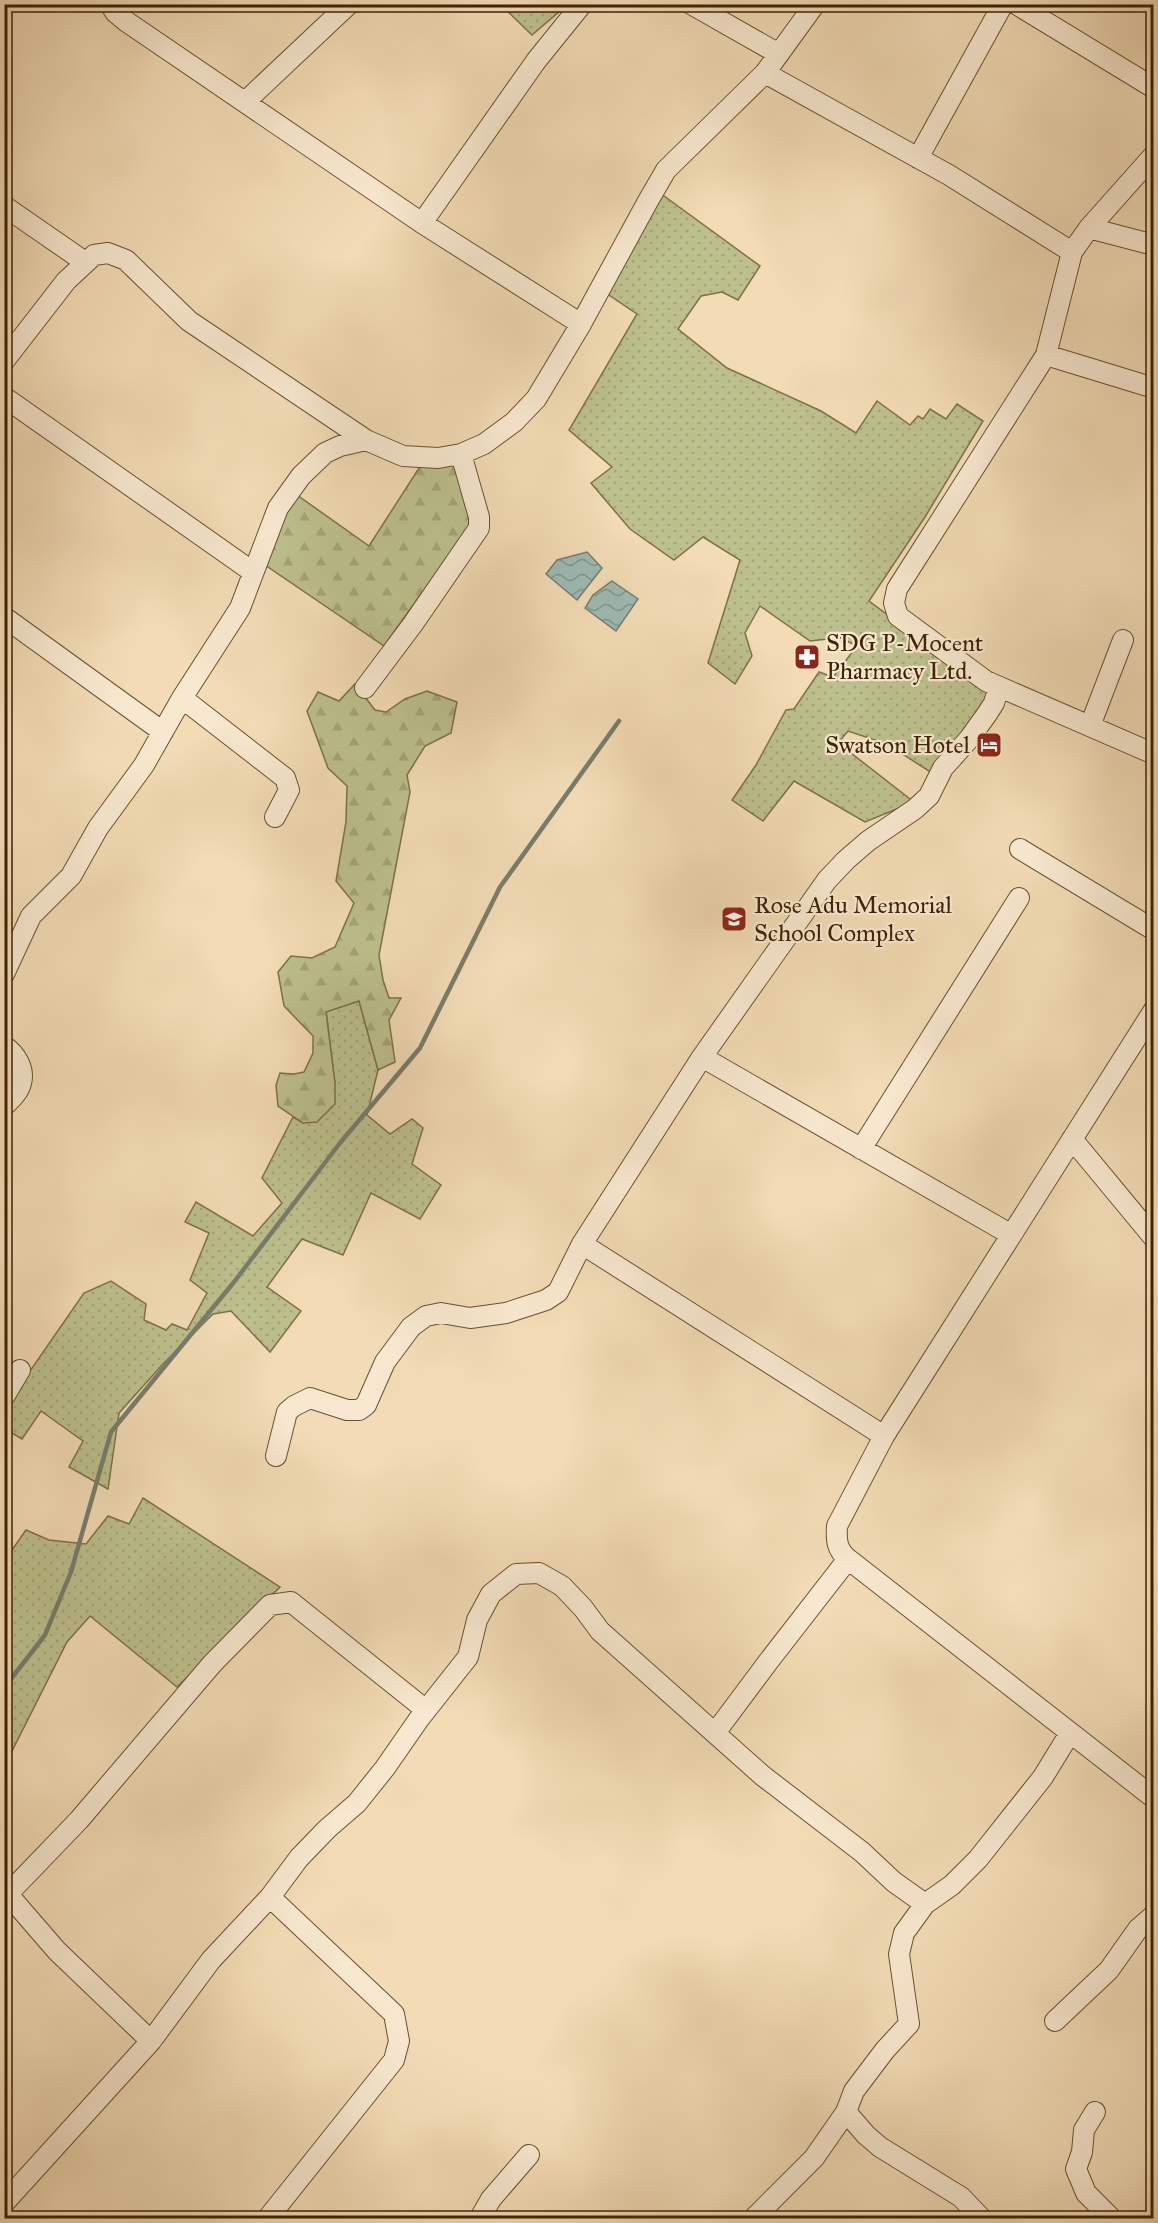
<svg xmlns="http://www.w3.org/2000/svg" width="1158" height="2223" font-family="'IM FELL Great Primer',serif">
  <style>
    .grass { fill: url(#grass-dots); stroke: #7c7148; stroke-width: 1.5 }
    .forest { fill: url(#forest-firs); stroke: #7c7148; stroke-width: 1.5 }
    .water { fill: url(#water-waves); stroke: #767d6d; stroke-width: 1.5 }
    .lines { fill: none; stroke-linecap: round; stroke-linejoin: round }
    .stream { stroke: #767d6d; stroke-width: 4.5 }
    .minor-casing { stroke: #6a5030; stroke-width: 22 }
    .minor { stroke: #f7e8cf; stroke-width: 20 }
    .labels { text-anchor: middle; dominant-baseline: central; stroke-width: 4.5; stroke-linejoin: round; paint-order: stroke }
    .poi-label { font-size: 24px; fill: #3d2204; stroke: #f7e8cf; text-anchor: start }
  </style>
  <defs>
    <pattern id="grass-dots" width="8" height="8" patternUnits="userSpaceOnUse" patternTransform="scale(1.5)"><rect width="8" height="8" fill="#bcc08c"/><path d="M2 2h.1M6 6h.1" fill="none" stroke="#a2a577" stroke-width="1.8" stroke-linecap="round"/></pattern>
    <pattern id="forest-firs" width="22" height="20" patternUnits="userSpaceOnUse" patternTransform="scale(1.5)"><rect width="22" height="20" fill="#bcc08c"/><path d="M5 1l3.5 6h-7zM16 11l3.5 6h-7z" fill="#a2a577"/></pattern>
    <pattern id="water-waves" width="16" height="10" patternUnits="userSpaceOnUse" patternTransform="scale(1.5)"><rect width="16" height="10" fill="#9cbab3"/><path d="M0 5q4-4 8 0t8 0" fill="none" stroke="#80978f"/></pattern>
  </defs>
  <rect width="100%" height="100%" fill="#f2dbb5"/>
  <filter id="stains"><feTurbulence type="fractalNoise" baseFrequency=".00333" numOctaves="4"/><feColorMatrix values="0 0 0 0 .2 0 0 0 0 .09 0 0 0 0 .02 0 0 0 .5 -.17"/></filter>
  <radialGradient id="worn" r=".72"><stop offset=".6" stop-color="#630" stop-opacity="0"/><stop offset="1" stop-color="#630" stop-opacity=".3"/></radialGradient>
  <path class="grass" d="M 501,5 L 567,5 L 532,35 Z
    M 660,193 L 760,266 L 738,300 L 722,292 L 701,296 L 678,329 L 727,368 L 821,411 L 856,433 L 877,401 L 910,425 L 918,416 L 923,419 L 930,409 L 946,419 L 957,404 L 983,421 L 925,517 L 869,601 L 946,658 L 993,689 L 986,710 L 932,773 L 887,744 L 848,731 L 838,743 L 914,802 L 865,822 L 794,781 L 763,821 L 732,800 L 756,765 L 786,710 L 794,709 L 819,672 L 833,677 L 857,646 L 833,634 L 828,639 L 810,641 L 760,606 L 745,633 L 752,656 L 735,684 L 708,663 L 740,560 L 703,537 L 674,560 L 630,529 L 591,483 L 612,467 L 569,430 L 637,314 L 603,291 Z
    M 359,1001 L 378,1070 L 367,1115 L 390,1134 L 412,1119 L 423,1128 L 412,1164 L 441,1185 L 420,1219 L 371,1193 L 343,1255 L 302,1239 L 267,1287 L 301,1311 L 270,1352 L 231,1311 L 213,1314 L 162,1365 L 119,1413 L 108,1489 L 69,1467 L 83,1441 L 41,1411 L 22,1439 L 5,1429 L 5,1419 L 14,1394 L 84,1293 L 111,1281 L 146,1304 L 144,1320 L 166,1330 L 172,1324 L 187,1330 L 207,1293 L 190,1280 L 209,1233 L 185,1222 L 196,1202 L 253,1236 L 282,1203 L 262,1178 L 293,1117 L 303,1123 L 335,1083 L 326,1011 Z
    M 143,1498 L 280,1587 L 177,1687 L 90,1616 L 67,1642 L 5,1765 L 5,1560 L 26,1530 L 49,1540 L 86,1544 L 108,1516 L 129,1524 Z"/>
  <path class="forest" d="M 444,462 L 458,466 L 473,521 L 384,646 L 265,565 L 287,510 L 297,495 L 369,546 L 421,465 Z
    M 355,684 L 375,710 L 386,712 L 405,699 L 427,691 L 457,702 L 451,733 L 425,746 L 407,775 L 410,792 L 379,955 L 383,980 L 389,998 L 401,998 L 389,1020 L 395,1062 L 378,1070 L 359,1001 L 326,1012 L 335,1083 L 335,1104 L 317,1122 L 303,1123 L 278,1106 L 276,1085 L 280,1073 L 294,1074 L 304,1072 L 313,1053 L 313,1036 L 284,1006 L 278,972 L 291,956 L 312,958 L 335,947 L 354,903 L 336,881 L 346,822 L 347,786 L 328,768 L 307,711 L 318,692 L 339,701 Z"/>
  <path class="water" d="M 587,552 L 602,568 L 577,600 L 546,574 L 557,560 Z
    M 612,581 L 638,599 L 616,631 L 585,608 L 593,595 Z"/>
  <g class="lines">
    <path class="stream" d="M 4,1688 L 45,1635 L 71,1572 L 111,1432 L 234,1282 L 340,1143 L 420,1048 L 500,887 L 619,721"/>
    <g class="minor-casing">
      <path id="minor" d="M 110,4 L 115,12 L 127,22 L 422,223 L 581,324
        M 691,4 L 779,54
        M 1016,4 L 1154,88
        M 765,73 L 949,175 L 1072,252
        M 246,101 L 349,4
        M 1154,155 L 1089,228 L 1072,252 L 1046,355 L 897,589 L 894,603 L 898,616 L 986,681 L 1154,754
        M 918,158 L 1003,4
        M 4,206 L 85,262
        M 422,223 L 536,61 L 582,4
        M 1089,228 L 1154,245
        M 1046,355 L 1154,388
        M 4,361 L 66,281 L 94,255 L 108,253 L 126,260 L 189,321 L 366,440 L 403,456 L 438,458 L 461,454 L 484,444 L 514,422 L 536,399 L 581,324 L 648,201 L 666,170 L 765,73 L 815,4
        M 4,397 L 253,572
        M 4,617 L 163,732
        M 365,688 L 413,624 L 479,528 L 479,517 L 461,454
        M 182,698 L 285,778 L 289,790 L 275,817
        M 1090,726 L 1123,640
        M 1020,849 L 1154,930
        M 4,974 L 31,916 L 71,876 L 98,828 L 144,765 L 182,698 L 240,608 L 278,508 L 301,476 L 325,453 L 340,446 L 366,440
        M 1154,1010 L 884,1436 L 837,1526 C 836,1541 837,1550 848,1559 L 1154,1798
        M 4,1046 C 16,1054 25,1069 21,1083 C 19,1092 11,1099 4,1106
        M 702,1057 L 1010,1234
        M 1072,1139 L 1154,1238
        M 861,1149 L 1019,898
        M 582,1244 L 884,1436
        M 4,1397 L 20,1370
        M 276,1456 L 287,1412 L 294,1406 L 310,1398 L 347,1410 L 359,1410 L 366,1405 L 385,1362 L 411,1327 L 426,1316 L 441,1313 L 470,1318 L 506,1313 L 546,1300 L 558,1292 L 582,1244 L 702,1057 L 827,880 L 846,860 L 868,841 L 915,809 L 929,796 L 943,768 L 969,739 L 987,714 L 994,703 L 999,687
        M 715,1733 L 768,1662 L 848,1559
        M 4,1898 L 79,1820 L 212,1664 L 270,1605 L 291,1602 L 426,1710
        M 4,1899 L 12,1899 L 57,1951 L 151,2041 L 211,1960 L 270,1897 L 299,1858 L 327,1829 L 357,1803 L 385,1768 L 419,1719 L 468,1657 L 477,1620 L 491,1594 L 516,1574 L 539,1573 L 562,1586 L 583,1608 L 600,1631 L 763,1776 L 862,1852 L 894,1882 L 925,1904
        M 1055,2021 L 1109,1970 L 1138,1929 L 1154,1915
        M 846,2112 L 866,2135 L 880,2147 L 961,2197 L 981,2218
        M 1095,2112 L 1084,2130 L 1082,2152 L 1076,2169 L 1086,2193 L 1111,2218
        M 4,2203 L 151,2041
        M 268,2218 L 394,2060 L 399,2041 L 394,2014 L 270,1897
        M 480,2218 L 491,2199 L 529,2155
        M 754,2218 L 814,2158 L 846,2112 L 854,2091 L 885,2050 L 909,2024 L 899,1954 L 904,1933 L 925,1904 L 952,1885 L 978,1859 L 1043,1777 L 1070,1733"/>
    </g>
    <use href="#minor" class="minor"/>
  </g>
  <defs>
    <g id="pharmacy-square" transform="scale(1.35)"><rect x="-9" y="-9" width="18" height="18" rx="4" fill="#8f2418" stroke="#f7e8cf"/><path d="M-2-6h4v4h4v4h-4v4h-4v-4h-4v-4h4Z" fill="#fff"/></g>
    <g id="hotel-square" transform="scale(1.35)"><rect x="-9" y="-9" width="18" height="18" rx="4" fill="#8f2418" stroke="#f7e8cf"/><path d="M-6-4.5h1.5V1H6V5H4.5V3h-9V5H-6ZM-4 0a1.8 1.8 0 1 1 3.6 0ZM.5 0V-2.5h3Q6-2.5 6 0Z" fill="#fff"/></g>
    <g id="school-square" transform="scale(1.35)"><rect x="-9" y="-9" width="18" height="18" rx="4" fill="#8f2418" stroke="#f7e8cf"/><path d="M0-5L7-2L0 1L-7-2ZM-4 1L0 2.5L4 1V4Q0 6-4 4Z" fill="#fff"/></g>
  </defs>
  <g fill-rule="evenodd">
    <use href="#pharmacy-square" x="807" y="657"/>
    <use href="#hotel-square" x="989" y="745"/>
    <use href="#school-square" x="734" y="919"/>
  </g>
  <g class="labels">
    <g class="poi-label">
      <text x="826" y="643">SDG P-Mocent<tspan x="826" dy="28">Pharmacy Ltd.</tspan></text>
      <text x="970" y="745" text-anchor="end">Swatson Hotel</text>
      <text x="754" y="905">Rose Adu Memorial<tspan x="754" dy="28">School Complex</tspan></text>
    </g>
  </g>
  <rect width="1158" height="2223" fill="none" stroke="#f2dbb5" stroke-width="24"/>
  <rect x="6" y="6" width="1146" height="2211" fill="none" stroke="#3d2204" stroke-width="3"/>
  <rect x="12" y="12" width="1134" height="2199" fill="none" stroke="#3d2204" stroke-width="1.5"/>
  <rect width="100%" height="100%" filter="url(#stains)"/>
  <rect width="100%" height="100%" fill="url(#worn)"/>
</svg>
